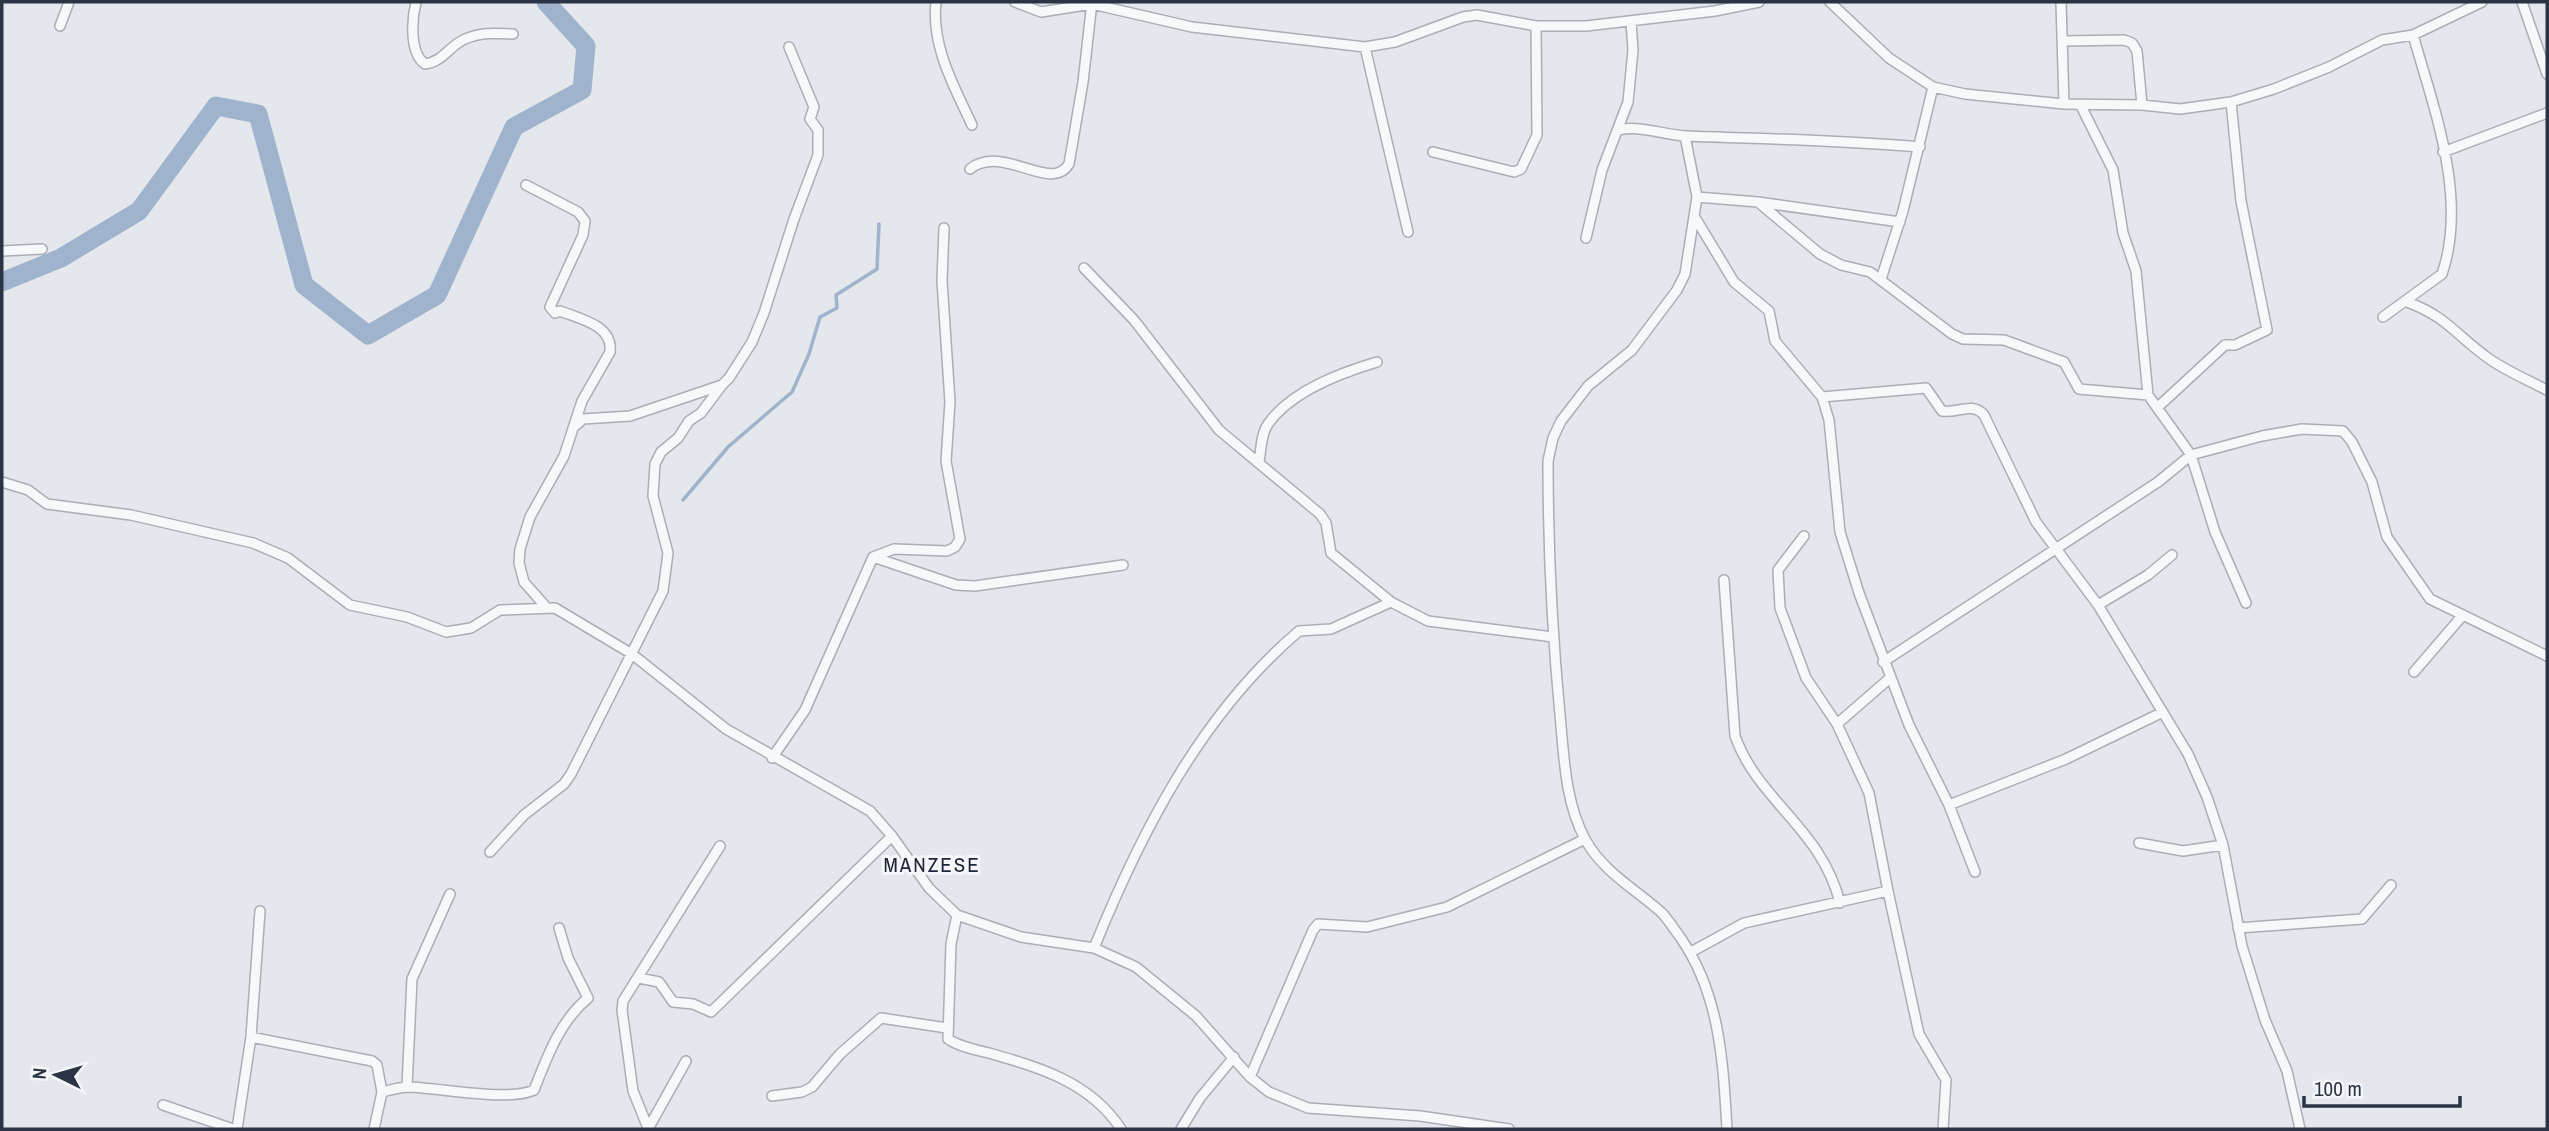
<svg xmlns="http://www.w3.org/2000/svg" width="2549" height="1131" font-family="'Archivo Narrow',sans-serif">
  <style>
    .lines { fill: none; stroke-linecap: round; stroke-linejoin: round }
    .stream { stroke: #9fb4cc; stroke-width: 3.5 }
    .river { stroke: #9fb4cc; stroke-width: 19 }
    .minor-casing { stroke: #a9aeb7; stroke-width: 12 }
    .minor { stroke: #f7f8fa; stroke-width: 9 }
    .labels { text-anchor: middle; dominant-baseline: central; stroke-width: 6; stroke-linejoin: round; paint-order: stroke }
    .quarter-label { font-size: 21px; letter-spacing: 2px; fill: #1d2536; stroke: #f4f6f9 }
  </style>
  <rect width="100%" height="100%" fill="#e4e7ec"/>
  <g class="lines">
    <path class="stream" d="M 683,500 L 728,447 L 792,392 L 809,354 L 820,317 L 837,308 L 836,295 L 877,269 L 879,224"/>
    <path class="river" d="M 2,282 L 61,258 L 139,211 L 216,106 L 258,114 L 304,285 L 368,335 L 437,295 L 514,127 L 582,90 L 586,46 L 546,2"/>
    <g class="minor-casing">
      <path id="minor" d="M 416,2 C 412,18 409,53 425,64 C 442,62 449,47 463,40 C 479,32 496,33 513,34
        M 936,2 C 931,46 954,86 972,125
        M 1015,2 L 1041,12 L 1092,4 L 1192,27 L 1365,47 L 1395,42 L 1463,17 L 1477,15 L 1536,26 L 1586,26 L 1715,11 L 1759,2
        M 1830,2 L 1889,58 L 1933,87 L 1965,94 L 2064,104 L 2142,105 L 2180,109 L 2231,102 L 2274,89 L 2329,67 L 2382,40 L 2413,35 L 2482,2
        M 2061,2 L 2064,104
        M 2522,2 L 2547,74
        M 60,26 L 69,2
        M 2064,41 L 2124,40 L 2132,43 L 2137,51 L 2142,105
        M 1365,47 L 1408,232
        M 2080,104 L 2113,170 L 2123,233 L 2136,271 L 2148,395
        M 1618,130 C 1642,125 1663,135 1687,136 C 1765,139 1842,140 1920,147
        M 1685,136 L 1697,197 L 1685,274 L 1677,290 L 1632,350 L 1588,386 L 1561,421 L 1553,438 L 1548,461 C 1548,546 1552,631 1560,715 C 1564,756 1565,802 1585,839 C 1602,871 1635,889 1661,912 C 1668,919 1674,929 1680,937 C 1720,994 1723,1061 1727,1129
        M 1433,152 L 1514,172 L 1521,169 L 1537,135 L 1536,26
        M 2443,152 L 2547,113
        M 970,169 C 1003,143 1051,194 1069,164 L 1083,82 L 1092,2
        M 526,185 L 578,212 L 585,221 L 583,235 L 550,307 L 555,313 L 560,311 C 580,319 613,325 610,352 L 582,401 L 564,456 L 530,517 L 520,549 L 519,563 L 524,582 L 547,608
        M 1697,197 L 1758,202 L 1900,222
        M 1758,202 L 1820,254 L 1841,265 L 1870,272 L 1952,334 L 1963,339 L 2004,340 L 2064,362 L 2079,389 L 2148,395 L 2191,455 L 2215,532 L 2246,603
        M 1696,219 L 1734,282 L 1769,311 L 1775,341 L 1822,397 L 1829,420 L 1840,532 L 1859,593 L 1909,725 L 1949,805 L 1975,872
        M 1586,238 L 1602,170 L 1628,102 L 1633,50 L 1631,22
        M 2,251 L 42,249
        M 1084,268 L 1134,320 L 1219,430 L 1320,514 L 1326,523 L 1331,553 L 1391,602 L 1428,621 L 1553,637
        M 1881,279 L 1903,211 L 1933,87
        M 2407,302 C 2446,316 2456,335 2488,358 C 2506,371 2528,380 2547,390
        M 2383,317 L 2442,274 C 2468,198 2434,109 2413,35
        M 1822,397 L 1926,388 L 1942,411 C 1957,414 1972,401 1984,415 L 2036,522 L 2098,605 L 2188,754 L 2207,797 L 2223,845 L 2242,946 L 2265,1020 L 2287,1071 L 2300,1129
        M 2159,406 L 2225,345 L 2235,345 L 2267,330 L 2241,201 L 2231,102
        M 573,428 L 583,419 L 630,416 L 722,385 L 729,378 L 752,342 L 764,313 L 794,219 L 818,155 L 818,130 L 810,119 L 814,107 L 789,47
        M 1259,462 C 1261,450 1261,434 1268,424 C 1291,391 1340,373 1377,362
        M 2,482 L 28,490 L 47,504 L 131,515 L 253,543 L 288,558 L 350,605 L 407,617 L 446,632 L 471,628 L 500,610 L 555,608 L 632,654 L 726,729 L 870,811 L 892,836 L 929,888 L 957,915 L 1021,937 L 1094,948 L 1136,967 L 1196,1016 L 1250,1077 L 1269,1092 L 1308,1108 L 1420,1116 L 1509,1129
        M 873,557 L 956,585 L 975,586 L 1123,565
        M 1724,580 L 1735,736 C 1758,801 1822,829 1840,903
        M 2098,605 L 2148,575 L 2172,555
        M 1883,662 L 2158,482 L 2191,455 L 2262,436 L 2302,429 L 2343,431 L 2352,442 L 2372,482 L 2387,537 L 2430,599 L 2547,656
        M 2414,672 L 2463,615
        M 1837,724 L 1890,678
        M 772,758 L 805,710 L 873,557 L 894,549 L 947,551 L 955,547 L 960,539 L 946,461 L 950,402 L 942,281 L 944,228
        M 1949,805 L 2066,759 L 2163,712
        M 2139,843 L 2183,851 L 2223,845
        M 490,852 L 524,815 L 564,784 L 571,774 L 663,591 L 668,553 L 653,496 L 655,464 L 661,452 L 678,438 L 689,421 L 701,413 L 722,385
        M 1888,891 L 1919,1034 L 1946,1080 L 1943,1129
        M 957,915 L 951,944 L 948,1039 C 960,1047 976,1050 989,1053 C 1041,1068 1090,1082 1121,1129
        M 2238,928 L 2362,919 L 2391,885
        M 1094,948 C 1141,832 1202,713 1299,631 L 1331,629 L 1391,602
        M 1691,952 L 1744,923 L 1888,891 L 1869,793 L 1837,724 L 1806,678 L 1780,608 L 1778,570 L 1804,536
        M 639,978 L 659,982 L 673,1002 L 693,1004 L 711,1012 L 892,836
        M 251,1037 L 372,1061 L 377,1065 L 382,1092 L 374,1129
        M 1250,1077 L 1313,930 L 1318,924 L 1367,927 L 1447,907 L 1585,839
        M 407,1087 L 412,979 L 450,894
        M 382,1092 C 390,1090 400,1087 409,1087 C 441,1088 508,1102 534,1090 C 547,1057 560,1021 588,998 L 568,958 L 559,928
        M 772,1096 L 802,1092 L 812,1087 L 840,1054 L 881,1018 L 947,1028
        M 163,1105 L 233,1129
        M 648,1128 L 633,1091 L 622,1010 L 623,1001 L 720,846
        M 237,1129 L 251,1037 L 260,911
        M 648,1129 L 686,1061
        M 1181,1129 L 1200,1098 L 1234,1057"/>
    </g>
    <use href="#minor" class="minor"/>
  </g>
  <g class="labels">
    <g class="quarter-label">
      <text x="932" y="864">MANZESE</text>
    </g>
  </g>
  <rect width="2549" height="1131" fill="none" stroke="#2b3445" stroke-width="7"/>
  <g transform="translate(56 1075) rotate(275)" stroke="#f4f6f9" stroke-width="5" paint-order="stroke">
  <path d="M0-5L12 26L0 18L-12 26Z" fill="#2b3445"/>
  <text y="-10" font-size="19" font-weight="bold" text-anchor="middle" fill="#2b3445">N</text>
  </g>
  <path d="M2304 1096v10h156v-10" fill="none" stroke="#2b3445" stroke-width="3.5"/>
  <text x="2314" y="1096" font-size="21" fill="#2b3445" stroke="#f4f6f9" stroke-width="5" paint-order="stroke">100 m</text>
</svg>
